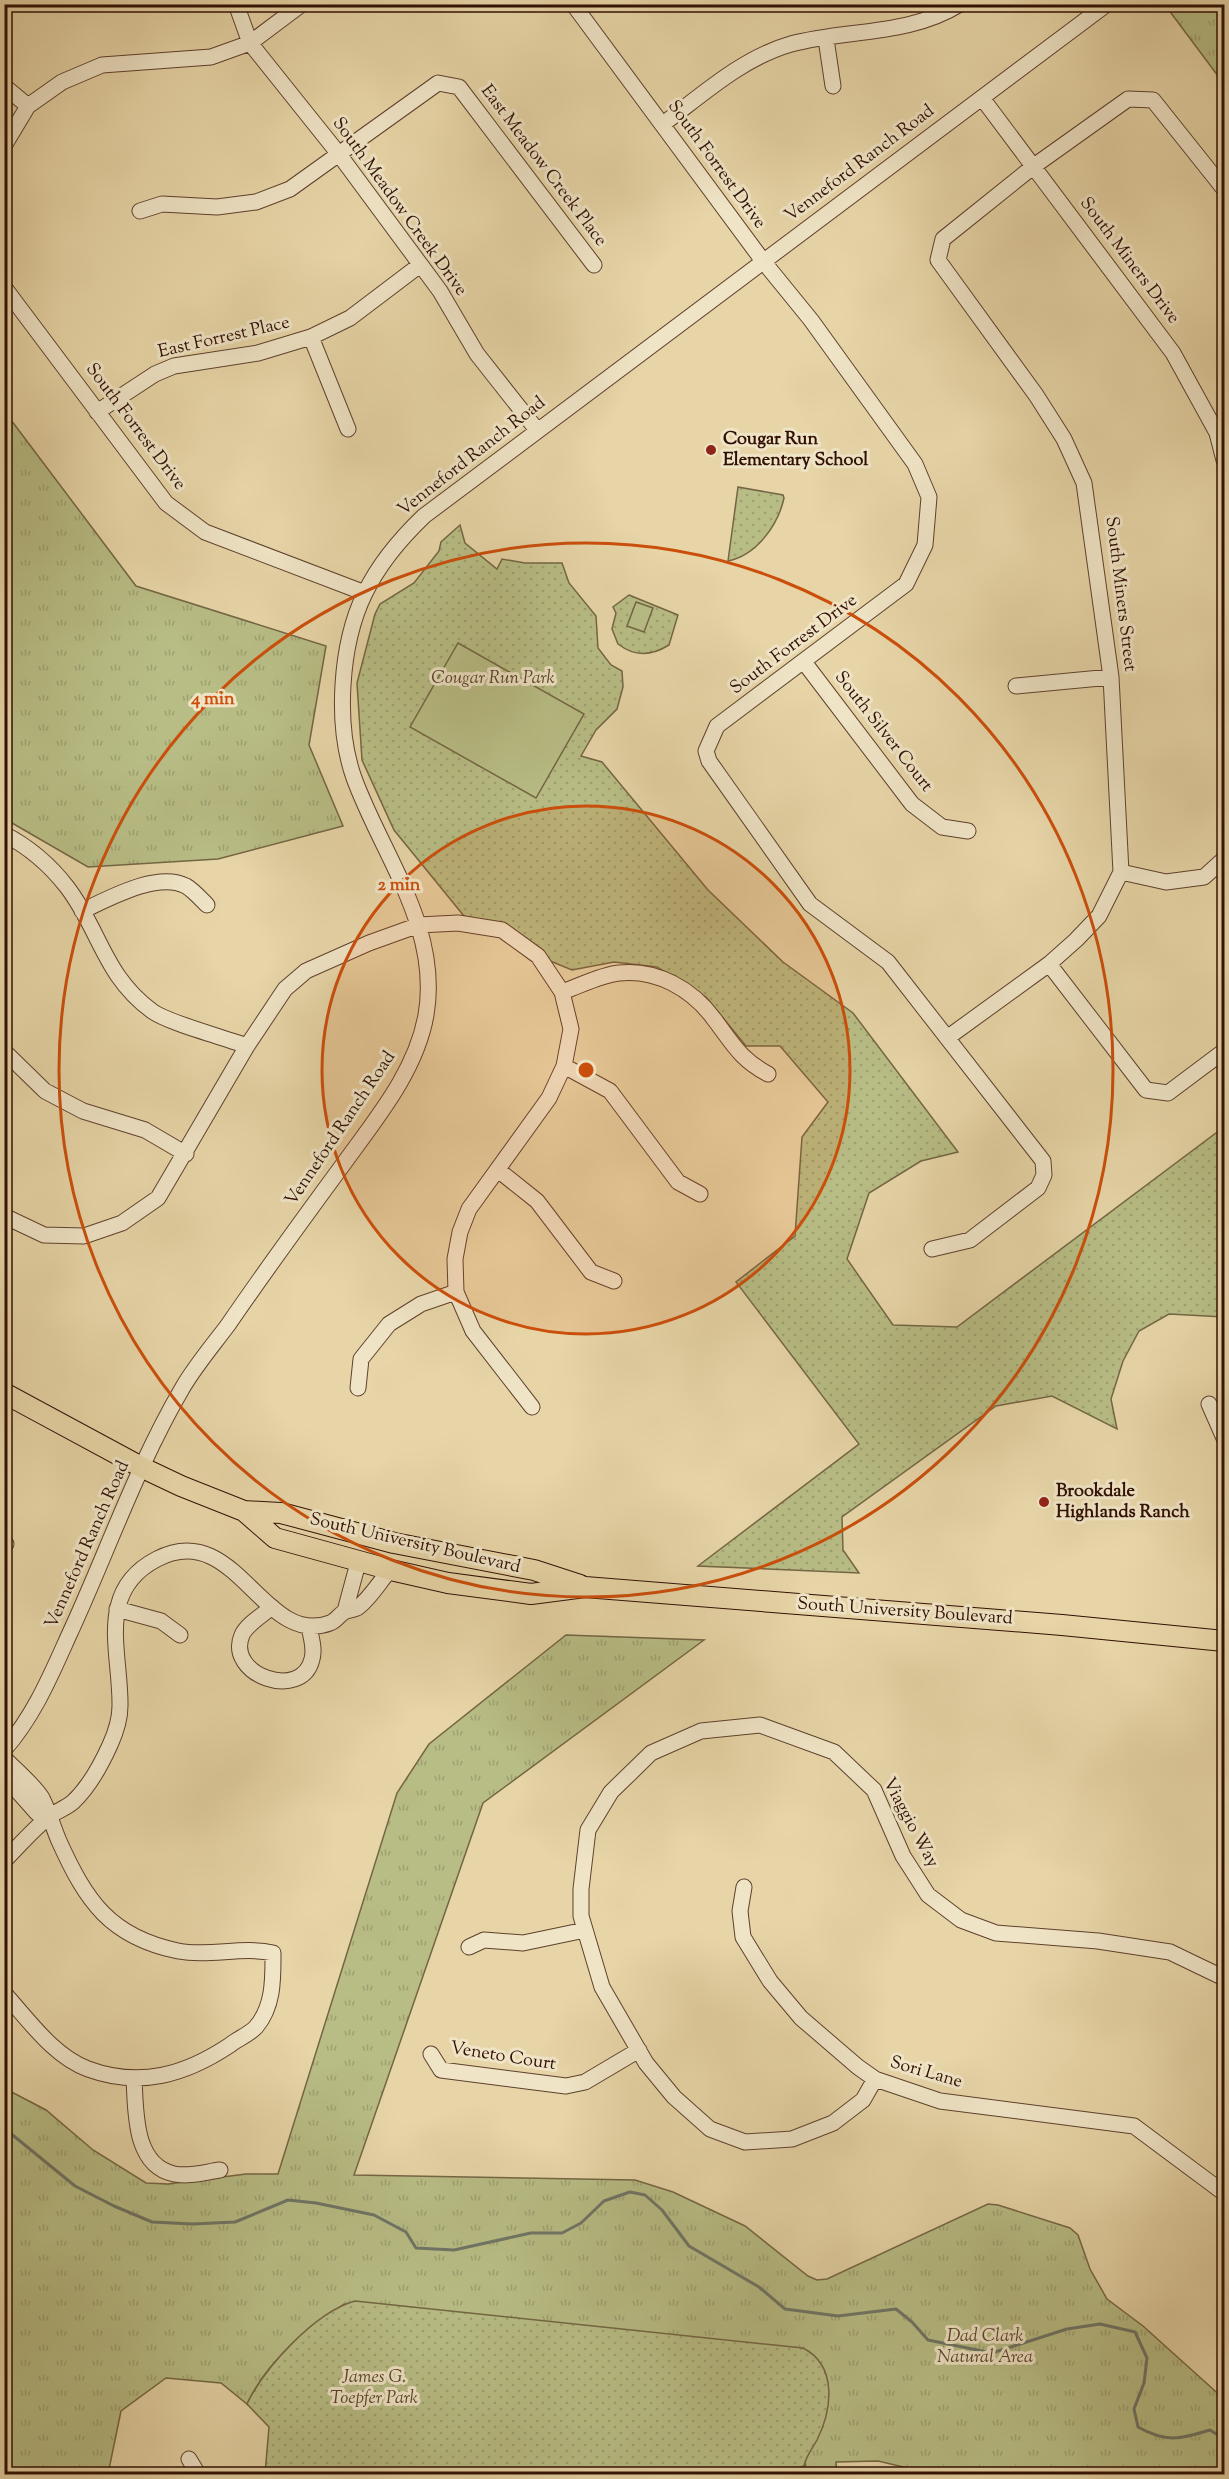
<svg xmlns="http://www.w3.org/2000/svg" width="1229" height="2479" font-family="'Sorts Mill Goudy',serif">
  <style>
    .grass { fill: url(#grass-tufts); stroke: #746644; stroke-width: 1.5 }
    .park { fill: url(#park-dots); stroke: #746644; stroke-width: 1.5 }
    .pitch { fill: #b8bd85; stroke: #746644; stroke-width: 1.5 }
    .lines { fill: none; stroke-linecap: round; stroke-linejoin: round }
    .stream { stroke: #6e7566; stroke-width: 3 }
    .minor-casing { stroke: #5e402d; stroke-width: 17 }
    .major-casing { stroke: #300f04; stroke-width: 22 }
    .minor { stroke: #efe4c6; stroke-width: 15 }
    .major { stroke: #e7d5a7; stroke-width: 20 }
    .ring { fill: none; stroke: #cc4e0b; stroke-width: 3 }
    .poi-dot { fill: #8f2418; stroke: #efe4c6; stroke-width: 2 }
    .labels { text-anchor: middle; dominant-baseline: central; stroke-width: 6; stroke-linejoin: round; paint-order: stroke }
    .street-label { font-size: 18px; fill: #300f04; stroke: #efe4c6 }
    .poi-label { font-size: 18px; font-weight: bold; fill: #300f04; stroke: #efe4c6; text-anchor: start }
    .park-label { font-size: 18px; font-style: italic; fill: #59432b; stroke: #efe4c6 }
    .centre { fill: #cc4e0b; stroke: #efe4c6; stroke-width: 3 }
    .ring-label { font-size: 18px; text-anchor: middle; font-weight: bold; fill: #cc4e0b; stroke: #efe4c6; stroke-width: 6; stroke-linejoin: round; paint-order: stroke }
  </style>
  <defs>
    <pattern id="grass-tufts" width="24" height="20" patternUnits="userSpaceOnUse" patternTransform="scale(1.5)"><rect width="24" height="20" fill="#b8bd85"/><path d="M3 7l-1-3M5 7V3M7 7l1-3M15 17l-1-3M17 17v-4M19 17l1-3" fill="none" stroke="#9ea171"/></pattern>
    <pattern id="park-dots" width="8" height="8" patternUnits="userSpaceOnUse" patternTransform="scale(1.5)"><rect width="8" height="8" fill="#b8bd85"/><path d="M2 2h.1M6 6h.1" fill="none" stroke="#9ea171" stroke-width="1.8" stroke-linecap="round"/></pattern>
  </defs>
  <rect width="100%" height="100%" fill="#e7d5a7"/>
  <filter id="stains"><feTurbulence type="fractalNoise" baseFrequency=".00333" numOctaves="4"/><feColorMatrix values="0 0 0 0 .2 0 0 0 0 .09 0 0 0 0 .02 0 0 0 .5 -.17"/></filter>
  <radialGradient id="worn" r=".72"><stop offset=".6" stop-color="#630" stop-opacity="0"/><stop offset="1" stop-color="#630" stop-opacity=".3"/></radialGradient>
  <path class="grass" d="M 1165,5 L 1224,5 L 1224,84 Z
    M 5,412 L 136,586 L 326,646 L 309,745 L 343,826 L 218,859 L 88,867 L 5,819 Z
    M 566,1635 L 704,1640 L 483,1803 L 354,2175 L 635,2180 L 673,2192 L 745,2226 L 808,2276 L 817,2280 L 827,2279 L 988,2204 L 998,2205 L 1070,2228 L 1078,2235 L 1090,2269 L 1107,2299 L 1143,2326 L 1224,2399 L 1224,2474 L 933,2474 L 878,2461 L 836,2462 L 837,2474 L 806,2474 L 805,2458 L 823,2426 L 344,2304 C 306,2330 267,2361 247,2404 L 221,2383 L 166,2378 L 121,2411 L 108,2474 L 44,2474 L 19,2472 L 5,2474 L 4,2088 L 46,2110 L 93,2150 L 146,2183 L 168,2184 L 246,2174 L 278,2174 L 397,1793 L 429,1744 Z"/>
  <path class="park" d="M 738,487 L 783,495 L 784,498 C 778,525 757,555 728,561 Z
    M 460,525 L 465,543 L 497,569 L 502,559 L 525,563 L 562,563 L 569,583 L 596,616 L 598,648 L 611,665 L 622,671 L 623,687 L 617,709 L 596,730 L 581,756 L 602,762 L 708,890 L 783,962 L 853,1013 L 958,1152 L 921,1161 L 869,1193 L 847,1259 L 893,1325 L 957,1327 L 1224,1127 L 1224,1317 L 1169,1314 L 1139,1331 L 1123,1361 L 1111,1399 L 1117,1429 L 1052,1396 L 996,1406 L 842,1517 L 843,1550 L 859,1573 L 698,1566 L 859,1444 L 736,1282 L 795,1236 L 802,1137 L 828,1102 L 780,1046 L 746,1046 L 706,997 L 657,967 L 614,962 L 572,970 L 538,956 L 502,930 L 464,916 L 394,830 L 362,760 L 357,683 L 375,614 L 380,604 L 414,583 L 439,551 L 441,542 Z
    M 629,595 L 678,615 L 669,645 C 651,656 635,657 618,644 L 612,629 L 616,613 L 613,607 Z
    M 355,2301 L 803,2348 C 838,2366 832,2410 817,2440 C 812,2449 806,2456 804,2466 L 779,2474 L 265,2474 L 269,2427 L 247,2404 C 264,2368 315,2312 355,2301 Z"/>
  <path class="pitch" d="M 636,602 L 653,608 L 644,632 L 627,626 Z
    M 458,643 L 584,714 L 536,798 L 410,727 Z"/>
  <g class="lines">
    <path class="stream" d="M 4,2128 L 75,2186 L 114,2206 L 152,2222 L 193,2224 L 235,2222 L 288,2200 L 316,2203 L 374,2215 L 406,2232 L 416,2248 L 454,2250 L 531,2233 L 562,2233 L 581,2223 L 604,2201 L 630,2192 L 645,2195 L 662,2210 L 689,2246 L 759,2287 L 785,2309 L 838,2316 L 896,2309 L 912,2322 L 928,2340 L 992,2353 L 1067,2329 L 1100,2324 L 1135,2332 L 1147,2358 L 1144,2383 L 1134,2409 L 1138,2427 C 1166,2443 1181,2439 1210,2430 L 1224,2439"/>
    <g class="minor-casing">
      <path id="minor" d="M 236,4 L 250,43 L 338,153 L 440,291 L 477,354 L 537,430
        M 573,4 L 763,261 L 811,320 L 915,464 L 929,497 L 925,545 L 906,584 L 717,726 L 706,751 L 709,761 L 810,904 L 888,962 L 1043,1161 L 1044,1175 L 1038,1188 L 970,1240 L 932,1249
        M 826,39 L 833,86
        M 4,86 L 28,106
        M 982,98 L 1173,353 L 1217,433 L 1224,460
        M 663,124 C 702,95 742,58 791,44 C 847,29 909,36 960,4
        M 4,146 L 28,106 L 62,82 L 102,65 L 211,57 L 250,43 L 302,4
        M 140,211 L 162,204 L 217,207 L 256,202 L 290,189 L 438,83 L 459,87 L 594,265
        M 4,287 L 166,503 L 205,532 L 365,593
        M 311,337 L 348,429
        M 97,412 L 155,374 L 174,366 L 258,353 L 311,337 L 350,318 L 420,265
        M 804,662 L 912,804 L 942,827 L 968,831
        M 1016,686 L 1111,677
        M 4,834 C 29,847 50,865 67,887 C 100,930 104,976 152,1011 C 168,1023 226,1038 247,1046
        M 1121,872 L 1166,882 L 1204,877 L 1224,859
        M 82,911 C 108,899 157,871 186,886 C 193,890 201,899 207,905
        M 1049,964 L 1146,1090 L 1168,1093 L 1224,1051
        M 562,992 C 580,986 600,975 619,973 C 657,969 692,989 714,1019 C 733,1044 740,1059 768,1074
        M 947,1038 L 1049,964 L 1076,940 L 1099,916 L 1121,872 L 1111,677 L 1084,483 L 1064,439 L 1036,395 L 938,260 L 943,239 L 1034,166 L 1128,99 L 1153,100 L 1224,189
        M 4,1051 L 45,1091 L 83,1111 L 145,1130 L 186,1154
        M 564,1066 L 610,1091 L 678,1182 L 700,1194
        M 498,1170 L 537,1201 L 591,1272 L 614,1281
        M 4,1216 L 44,1235 L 84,1236 L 122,1223 L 158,1198 L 247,1046 L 285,989 L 306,971 L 369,943 L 419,925 L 458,923 L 502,930 L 538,956 L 562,992 L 571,1029 L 564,1066 L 549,1098 L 469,1209 L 460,1232 L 455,1259 L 456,1292 L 473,1331 L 532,1407
        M 358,1388 L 361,1359 L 389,1324 L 421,1304 L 456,1292
        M 1209,1404 L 1224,1438
        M 4,1544 L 6,1544
        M 272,1607 C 263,1615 247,1624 242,1635 C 225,1675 302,1702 312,1659 C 315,1649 311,1637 309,1627
        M 117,1609 L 161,1621 L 180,1635
        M 345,1611 L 358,1563
        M 4,1750 C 34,1716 51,1675 69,1635 C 107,1553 137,1465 183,1387 C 196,1365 213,1345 228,1325 C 265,1271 303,1219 342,1166 C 375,1120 416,1072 426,1015 C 441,928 382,855 354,778 C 335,725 340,644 365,593 C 379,564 401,538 424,516 L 1107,4
        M 4,1758 C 16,1770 33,1784 42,1798 C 49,1812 53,1827 59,1841 C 86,1901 110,1937 178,1951 C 210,1957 242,1946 273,1953 C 273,1978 274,2006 256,2027 C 250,2034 237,2039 230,2045 C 185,2075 140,2088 88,2069 C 53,2056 28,2019 4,1993
        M 4,1776 L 37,1813 L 49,1816
        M 4,1861 C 19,1846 33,1829 50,1816 C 57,1811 66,1808 73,1802 C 89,1787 101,1765 110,1745 C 115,1734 120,1718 120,1706 C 121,1653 95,1591 157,1559 C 236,1518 263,1648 330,1623 C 336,1621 339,1615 344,1612 C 348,1610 353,1610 357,1608 C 370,1599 380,1581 390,1570
        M 744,1887 L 740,1911 L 743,1937 L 770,1981 L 801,2018 L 858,2067 L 875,2079 L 940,2101 L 1134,2126 L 1224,2193
        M 469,1947 L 484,1940 L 523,1943 L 585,1930
        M 431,2054 L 441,2070 L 566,2086 L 585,2082 L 639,2050
        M 134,2079 C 136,2110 133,2165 174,2174 C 189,2177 205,2172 220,2170
        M 875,2079 L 863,2100 L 833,2123 L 792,2139 L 745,2142 L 710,2129 L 674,2097 L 646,2063 L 602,1987 L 581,1916 L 581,1889 L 588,1830 L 611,1792 L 651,1753 L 701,1731 L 760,1725 L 834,1752 L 874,1790 L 903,1856 L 928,1895 L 961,1920 L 996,1933 L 1098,1941 L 1170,1952 L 1224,1978
        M 189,2459 L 198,2474"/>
    </g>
    <g class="major-casing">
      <path id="major" d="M 4,1393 L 143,1468 L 181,1486 L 244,1511 L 281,1513 L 394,1543 L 534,1570 L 580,1585
        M 244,1511 L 275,1538 L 395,1571 L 448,1583 L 531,1594 L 585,1587 L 1062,1625 L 1224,1641"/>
    </g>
    <use href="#minor" class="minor"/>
    <use href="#major" class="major"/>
  </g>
  <circle cx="586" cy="1070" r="264" fill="#cc4e0b" fill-opacity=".12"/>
  <g class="ring">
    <circle cx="586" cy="1070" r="264"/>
    <circle cx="586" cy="1070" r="527"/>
  </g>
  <g class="poi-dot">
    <circle cx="711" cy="450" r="6"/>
    <circle cx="1044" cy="1502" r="6"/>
  </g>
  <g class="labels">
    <g class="street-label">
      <text transform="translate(860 164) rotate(-37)">Venneford Ranch Road</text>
      <text transform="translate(716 165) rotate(54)">South Forrest Drive</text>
      <text transform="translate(543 166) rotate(53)">East Meadow Creek Place</text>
      <text transform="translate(399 207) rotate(54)">South Meadow Creek Drive</text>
      <text transform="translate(1129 261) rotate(53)">South Miners Drive</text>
      <text transform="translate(224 338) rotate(-13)">East Forrest Place</text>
      <text transform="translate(135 427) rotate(53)">South Forrest Drive</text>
      <text transform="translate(472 457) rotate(-38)">Venneford Ranch Road</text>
      <text transform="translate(1120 594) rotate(83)">South Miners Street</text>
      <text transform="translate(794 645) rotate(-37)">South Forrest Drive</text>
      <text transform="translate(883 732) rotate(52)">South Silver Court</text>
      <text transform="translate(341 1129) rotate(-56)">Venneford Ranch Road</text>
      <text transform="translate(415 1544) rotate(13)">South University Boulevard</text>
      <text transform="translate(88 1545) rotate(-66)">Venneford Ranch Road</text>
      <text transform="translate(905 1612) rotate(4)">South University Boulevard</text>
      <text transform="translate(910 1823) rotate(62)">Viaggio Way</text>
      <text transform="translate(503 2057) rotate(9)">Veneto Court</text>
      <text transform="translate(926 2073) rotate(16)">Sori Lane</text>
    </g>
    <g class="poi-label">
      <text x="723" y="440">Cougar Run<tspan x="723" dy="21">Elementary School</tspan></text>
      <text x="1056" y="1492">Brookdale<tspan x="1056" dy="21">Highlands Ranch</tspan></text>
    </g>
    <g class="park-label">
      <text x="493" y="679">Cougar Run Park</text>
      <text x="985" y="2337">Dad Clark<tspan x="985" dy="21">Natural Area</tspan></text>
      <text x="374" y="2378">James G.<tspan x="374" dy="21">Toepfer Park</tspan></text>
    </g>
  </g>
  <circle cx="586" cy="1070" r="9" class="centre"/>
  <g class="ring-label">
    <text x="213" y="704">4 min</text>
    <text x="399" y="890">2 min</text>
  </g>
  <rect width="1229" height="2479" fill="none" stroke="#e7d5a7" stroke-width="24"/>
  <rect x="6" y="6" width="1217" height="2467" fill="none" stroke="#300f04" stroke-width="3"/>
  <rect x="12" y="12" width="1205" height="2455" fill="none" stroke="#300f04" stroke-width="1.5"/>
  <rect width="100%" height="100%" filter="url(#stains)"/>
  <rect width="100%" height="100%" fill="url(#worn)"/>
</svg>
